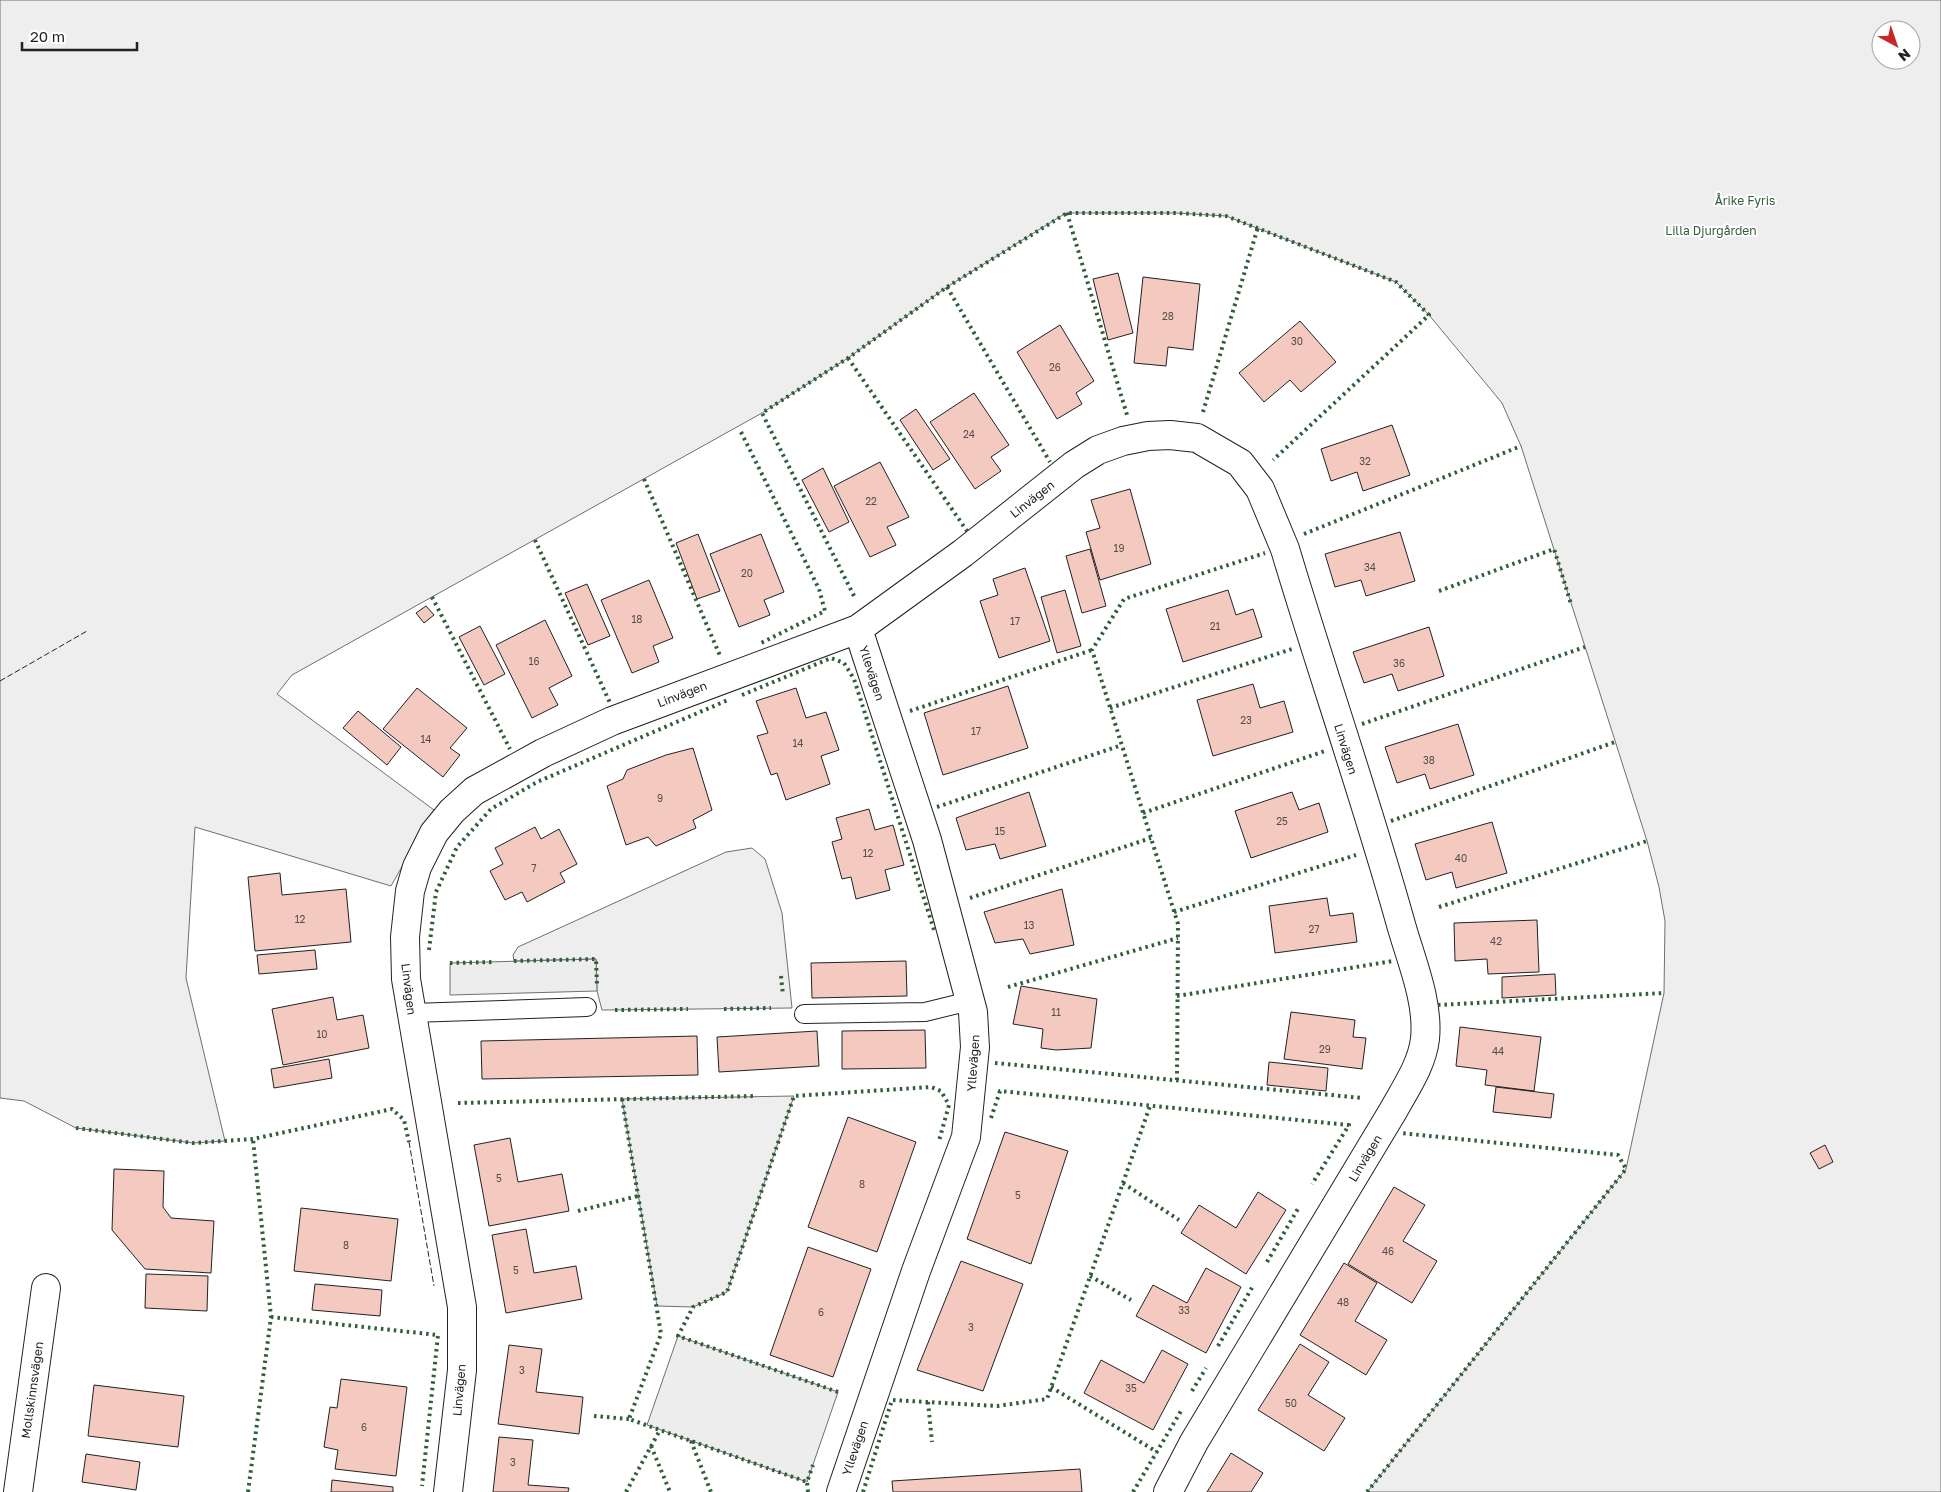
<svg xmlns="http://www.w3.org/2000/svg" width="1941" height="1492" font-family="'Golos Text',sans-serif">
  <style>
    .green { fill: #eee; stroke: #6f6f6f; fill-rule: evenodd }
    .parking { fill: #ededed; stroke: #6f6f6f }
    .building { fill: #f3c9c0; stroke: #222 }
    .lines { fill: none; stroke-linecap: round; stroke-linejoin: round }
    .lane-casing { stroke: #222; stroke-width: 20 }
    .street-casing { stroke: #222; stroke-width: 30 }
    .lane { stroke: #fff; stroke-width: 18 }
    .street { stroke: #fff; stroke-width: 28 }
    .hedge { stroke: #2f5e38; stroke-width: 4; stroke-dasharray: 2.5 4; stroke-linecap: butt }
    .fence { stroke: #222; stroke-width: 1; stroke-dasharray: 6 2.5; stroke-linecap: butt }
    .labels { text-anchor: middle; dominant-baseline: central; stroke-width: 4; stroke-linejoin: round; paint-order: stroke }
    .number-label { font-size: 10px; fill: #564c4a }
    .park-label { font-size: 12px; fill: #2f5e38; stroke: #fff }
    .street-label { font-size: 12px; fill: #222; stroke: #fff }
  </style>
  <rect width="100%" height="100%" fill="#fff"/>
  <path class="green" d="M 0,0 L 1941,0 L 1941,1492 L 1367,1492 L 1626,1169 L 1664,993 L 1665,921 L 1659,887 L 1647,841 L 1521,446 L 1502,403 L 1429,315 L 1396,282 L 1226,216 L 1176,213 L 1066,213 L 947,287 L 848,358 L 762,413 L 292,675 L 277,694 L 434,810 L 391,886 L 195,827 L 186,978 L 225,1141 L 193,1143 L 76,1128 L 24,1101 L 0,1098 ZM 1881,30 L 1911,30 L 1911,60 L 1881,60 Z
    M 752,848 L 765,859 L 782,913 L 792,1008 L 602,1010 L 597,991 L 596,959 L 514,961 L 513,955 L 518,947 L 726,852 Z
    M 794,1096 L 727,1292 L 693,1307 L 657,1306 L 622,1099 Z"/>
  <path class="parking" d="M 596,959 L 597,991 L 450,995 L 450,963 Z
    M 678,1336 L 838,1392 L 807,1482 L 647,1425 Z"/>
  <path class="building" d="M 1118,273 L 1133,333 L 1108,340 L 1093,279 Z
    M 1143,277 L 1200,284 L 1193,350 L 1168,347 L 1166,366 L 1134,363 Z
    M 1300,321 L 1336,362 L 1301,392 L 1290,380 L 1264,402 L 1239,373 Z
    M 1060,325 L 1094,381 L 1076,393 L 1082,404 L 1057,419 L 1017,352 Z
    M 974,393 L 1009,445 L 991,457 L 1001,471 L 975,489 L 930,422 Z
    M 916,409 L 950,459 L 933,470 L 900,420 Z
    M 1392,425 L 1410,475 L 1363,491 L 1357,472 L 1331,481 L 1321,449 Z
    M 880,462 L 909,517 L 887,527 L 896,545 L 870,557 L 834,486 Z
    M 823,468 L 849,522 L 829,532 L 802,480 Z
    M 1130,489 L 1151,564 L 1100,580 L 1086,532 L 1100,528 L 1091,500 Z
    M 1400,532 L 1415,581 L 1366,596 L 1361,580 L 1335,587 L 1325,554 Z
    M 698,534 L 720,591 L 697,599 L 676,543 Z
    M 761,534 L 784,592 L 764,600 L 770,615 L 739,627 L 710,554 Z
    M 1090,549 L 1106,606 L 1082,613 L 1066,556 Z
    M 1025,568 L 1050,641 L 999,658 L 980,601 L 998,595 L 993,579 Z
    M 649,580 L 673,638 L 653,646 L 659,662 L 632,673 L 601,600 Z
    M 587,584 L 610,636 L 588,645 L 565,593 Z
    M 1065,590 L 1081,646 L 1057,653 L 1041,597 Z
    M 1228,590 L 1236,615 L 1253,609 L 1262,637 L 1183,662 L 1166,609 Z
    M 426,606 L 434,615 L 424,623 L 416,613 Z
    M 545,620 L 572,676 L 549,688 L 558,705 L 532,718 L 496,645 Z
    M 480,626 L 505,674 L 484,685 L 459,637 Z
    M 1429,627 L 1444,676 L 1398,691 L 1392,674 L 1364,683 L 1353,652 Z
    M 1253,684 L 1260,708 L 1284,701 L 1293,732 L 1213,756 L 1197,700 Z
    M 1008,686 L 1028,748 L 943,775 L 924,713 Z
    M 417,688 L 467,728 L 450,748 L 460,755 L 443,777 L 383,729 Z
    M 796,688 L 806,718 L 826,712 L 839,750 L 821,756 L 830,784 L 786,800 L 777,773 L 771,775 L 757,736 L 768,733 L 756,701 Z
    M 358,711 L 401,747 L 387,765 L 343,728 Z
    M 1458,724 L 1474,775 L 1430,789 L 1425,774 L 1397,783 L 1385,747 Z
    M 693,748 L 712,810 L 693,820 L 696,828 L 656,846 L 648,837 L 626,845 L 607,786 L 623,779 L 627,770 L 666,755 Z
    M 1029,792 L 1046,846 L 1000,859 L 995,844 L 966,850 L 956,818 Z
    M 1292,792 L 1299,810 L 1319,803 L 1328,832 L 1251,858 L 1235,811 Z
    M 869,809 L 875,830 L 893,825 L 904,865 L 885,870 L 890,890 L 856,899 L 851,877 L 842,879 L 832,842 L 842,839 L 836,818 Z
    M 1492,822 L 1507,873 L 1456,888 L 1452,872 L 1426,880 L 1415,844 Z
    M 535,827 L 541,839 L 559,829 L 577,864 L 560,873 L 565,882 L 527,902 L 522,892 L 505,900 L 490,871 L 503,864 L 495,848 Z
    M 280,873 L 282,895 L 346,889 L 351,942 L 255,951 L 248,877 Z
    M 1062,889 L 1074,945 L 1030,954 L 1023,939 L 995,943 L 984,912 Z
    M 1327,898 L 1330,916 L 1353,913 L 1357,942 L 1275,953 L 1269,906 Z
    M 1537,920 L 1539,972 L 1488,974 L 1487,959 L 1455,961 L 1454,923 Z
    M 315,950 L 317,969 L 259,974 L 257,955 Z
    M 906,961 L 907,996 L 812,998 L 811,963 Z
    M 1555,974 L 1556,995 L 1502,998 L 1502,977 Z
    M 1021,986 L 1097,999 L 1091,1048 L 1056,1050 L 1041,1048 L 1043,1029 L 1013,1024 Z
    M 333,997 L 337,1020 L 363,1015 L 369,1048 L 283,1065 L 272,1009 Z
    M 1291,1012 L 1355,1020 L 1353,1037 L 1366,1038 L 1362,1069 L 1284,1059 Z
    M 1460,1027 L 1541,1037 L 1534,1091 L 1485,1085 L 1487,1070 L 1456,1066 Z
    M 925,1030 L 926,1068 L 842,1069 L 842,1031 Z
    M 817,1031 L 819,1066 L 719,1072 L 717,1037 Z
    M 697,1036 L 698,1075 L 482,1079 L 481,1041 Z
    M 329,1059 L 332,1078 L 274,1088 L 271,1069 Z
    M 1269,1062 L 1328,1068 L 1326,1091 L 1267,1085 Z
    M 1496,1087 L 1554,1094 L 1551,1118 L 1493,1112 Z
    M 848,1117 L 916,1142 L 877,1252 L 808,1227 Z
    M 1005,1132 L 1068,1151 L 1031,1264 L 967,1239 Z
    M 510,1138 L 518,1182 L 562,1174 L 569,1211 L 489,1226 L 474,1145 Z
    M 1825,1145 L 1833,1162 L 1819,1169 L 1810,1153 Z
    M 114,1169 L 164,1171 L 163,1207 L 171,1218 L 214,1221 L 211,1273 L 145,1269 L 112,1230 Z
    M 1394,1187 L 1425,1205 L 1403,1241 L 1437,1261 L 1412,1303 L 1348,1264 Z
    M 1258,1192 L 1286,1210 L 1246,1274 L 1181,1233 L 1199,1205 L 1236,1228 Z
    M 301,1208 L 398,1219 L 391,1281 L 294,1271 Z
    M 526,1229 L 534,1273 L 576,1266 L 582,1299 L 506,1313 L 492,1235 Z
    M 808,1247 L 871,1269 L 833,1377 L 770,1355 Z
    M 961,1261 L 1023,1284 L 983,1391 L 917,1370 Z
    M 1344,1263 L 1377,1283 L 1355,1321 L 1387,1340 L 1366,1375 L 1300,1335 Z
    M 1206,1268 L 1241,1287 L 1206,1353 L 1136,1316 L 1153,1285 L 1187,1303 Z
    M 146,1274 L 208,1276 L 207,1311 L 145,1308 Z
    M 315,1284 L 382,1290 L 380,1316 L 312,1310 Z
    M 1300,1344 L 1329,1362 L 1308,1395 L 1345,1418 L 1324,1451 L 1258,1410 Z
    M 509,1345 L 542,1349 L 536,1392 L 583,1397 L 579,1434 L 498,1424 Z
    M 1162,1350 L 1188,1364 L 1153,1430 L 1084,1393 L 1101,1360 L 1144,1383 Z
    M 341,1379 L 407,1387 L 396,1476 L 335,1469 L 338,1450 L 324,1447 L 330,1407 L 337,1408 Z
    M 94,1385 L 184,1396 L 178,1447 L 88,1436 Z
    M 499,1437 L 533,1440 L 528,1485 L 569,1488 L 568,1492 L 493,1492 Z
    M 1231,1453 L 1263,1473 L 1251,1492 L 1207,1492 Z
    M 86,1454 L 140,1462 L 136,1490 L 82,1482 Z
    M 1080,1469 L 1082,1492 L 893,1492 L 892,1481 Z
    M 332,1480 L 393,1487 L 393,1492 L 331,1492 Z"/>
  <g class="lines">
    <g class="lane-casing">
      <path id="lane" d="M 412,1013 L 587,1007
        M 804,1014 L 925,1012 L 970,1001"/>
    </g>
    <g class="street-casing">
      <path id="street" d="M 18,1492 L 46,1288
        M 448,1492 L 462,1370 L 462,1307 L 406,979 L 405,937 L 410,891 L 417,867 L 434,833 L 452,811 L 474,791 L 543,753 L 612,721 L 858,629 L 963,553 L 1074,465 L 1098,450 L 1123,441 L 1148,436 L 1170,435 L 1197,438 L 1240,463 L 1260,489 L 1285,549 C 1322,673 1365,796 1400,921 C 1410,958 1429,1000 1425,1039 C 1422,1065 1405,1089 1393,1111 L 1194,1442 L 1168,1492
        M 841,1492 L 916,1271 L 966,1137 L 975,1047 L 973,1012 L 927,840 L 858,629"/>
    </g>
    <use href="#lane" class="lane"/>
    <use href="#street" class="street"/>
    <path class="hedge" d="M 1067,213 L 1127,415
      M 947,287 L 1050,462
      M 848,358 L 967,531
      M 1203,412 L 1258,227
      M 741,432 L 819,589 L 825,611 L 761,643
      M 644,479 L 721,658
      M 1304,534 L 1521,446
      M 535,540 L 611,705
      M 1439,591 L 1554,549 L 1571,604
      M 854,596 L 762,413 L 848,358 L 947,287 L 1067,213 L 1176,213 L 1226,216 L 1396,282 L 1429,315 L 1273,460
      M 432,597 L 510,749
      M 742,695 L 831,658 L 844,663 L 854,679 L 935,933
      M 1110,708 L 1295,648
      M 910,711 L 1092,650
      M 1362,724 L 1585,647
      M 937,807 L 1122,745
      M 1143,813 L 1325,751
      M 1391,821 L 1615,742
      M 970,898 L 1151,838
      M 1439,907 L 1647,841
      M 1174,912 L 1356,855
      M 429,950 L 436,892 L 457,847 L 491,809 L 537,782 L 728,700
      M 514,961 L 596,959 L 597,985
      M 450,963 L 495,962
      M 781,976 L 783,995
      M 1008,987 L 1178,938
      M 1177,996 L 1393,961
      M 1438,1005 L 1664,993
      M 724,1009 L 771,1008
      M 615,1010 L 688,1009
      M 995,1063 L 1362,1098
      M 1177,1080 L 1178,924 L 1092,650 L 1124,599 L 1265,553
      M 622,1099 L 661,1334 L 629,1419 L 807,1482
      M 458,1103 L 757,1096
      M 991,1118 L 1000,1091 L 1349,1125 L 1312,1184
      M 76,1128 L 193,1143 L 253,1139 L 392,1109 L 404,1120 L 409,1142
      M 1123,1183 L 1179,1220
      M 578,1211 L 638,1196
      M 1267,1262 L 1299,1207
      M 1090,1276 L 1131,1300
      M 271,1317 L 438,1335 L 422,1486
      M 1218,1346 L 1253,1286
      M 1051,1387 L 1157,1452
      M 1192,1391 L 1206,1368
      M 838,1392 L 678,1336 L 693,1307 L 727,1292 L 794,1096 L 931,1087 L 941,1091 L 949,1105 L 939,1141
      M 928,1402 L 932,1442
      M 594,1416 L 629,1419
      M 691,1441 L 711,1492
      M 651,1446 L 670,1492
      M 248,1492 L 271,1317 L 253,1139
      M 626,1492 L 660,1430
      M 808,1492 L 807,1482 L 813,1465
      M 863,1492 L 892,1400 L 997,1406 L 1047,1399 L 1150,1106
      M 1133,1492 L 1181,1411
      M 1367,1492 L 1626,1169 L 1618,1155 L 1400,1133"/>
    <path class="fence" d="M 0,681 L 87,631
      M 409,1142 L 434,1286"/>
  </g>
  <g class="labels">
    <g class="number-label">
      <text x="1168" y="316">28</text>
      <text x="1297" y="341">30</text>
      <text x="1055" y="367">26</text>
      <text x="969" y="434">24</text>
      <text x="1365" y="461">32</text>
      <text x="871" y="501">22</text>
      <text x="1119" y="548">19</text>
      <text x="1370" y="567">34</text>
      <text x="747" y="573">20</text>
      <text x="637" y="619">18</text>
      <text x="1015" y="621">17</text>
      <text x="1215" y="626">21</text>
      <text x="534" y="661">16</text>
      <text x="1399" y="663">36</text>
      <text x="1246" y="720">23</text>
      <text x="976" y="731">17</text>
      <text x="426" y="739">14</text>
      <text x="798" y="743">14</text>
      <text x="1429" y="760">38</text>
      <text x="660" y="798">9</text>
      <text x="1282" y="821">25</text>
      <text x="1000" y="831">15</text>
      <text x="868" y="853">12</text>
      <text x="1461" y="858">40</text>
      <text x="534" y="868">7</text>
      <text x="300" y="919">12</text>
      <text x="1029" y="925">13</text>
      <text x="1314" y="929">27</text>
      <text x="1496" y="941">42</text>
      <text x="1056" y="1012">11</text>
      <text x="322" y="1034">10</text>
      <text x="1325" y="1049">29</text>
      <text x="1498" y="1051">44</text>
      <text x="499" y="1178">5</text>
      <text x="862" y="1184">8</text>
      <text x="1018" y="1195">5</text>
      <text x="346" y="1245">8</text>
      <text x="1388" y="1251">46</text>
      <text x="516" y="1270">5</text>
      <text x="1343" y="1302">48</text>
      <text x="1184" y="1310">33</text>
      <text x="821" y="1312">6</text>
      <text x="971" y="1327">3</text>
      <text x="522" y="1370">3</text>
      <text x="1131" y="1388">35</text>
      <text x="1291" y="1403">50</text>
      <text x="364" y="1427">6</text>
      <text x="513" y="1462">3</text>
    </g>
    <g class="park-label">
      <text x="1745" y="200">Årike Fyris</text>
      <text x="1711" y="230">Lilla Djurgården</text>
    </g>
    <g class="street-label">
      <text transform="translate(1032 499) rotate(-38)">Linvägen</text>
      <text transform="translate(872 673) rotate(72)">Yllevägen</text>
      <text transform="translate(682 694) rotate(-21)">Linvägen</text>
      <text transform="translate(1346 749) rotate(73)">Linvägen</text>
      <text transform="translate(409 989) rotate(83)">Linvägen</text>
      <text transform="translate(973 1063) rotate(-86)">Yllevägen</text>
      <text transform="translate(1365 1158) rotate(-59)">Linvägen</text>
      <text transform="translate(32 1390) rotate(-82)">Mollskinnsvägen</text>
      <text transform="translate(459 1390) rotate(-85)">Linvägen</text>
      <text transform="translate(855 1448) rotate(-71)">Yllevägen</text>
    </g>
  </g>
  <g transform="translate(1896 45) rotate(140)"><circle r="24" fill="#ffffff" stroke="#a7a7a7"/>
  <path d="M0-4L9 19L0 12L-9 19Z" fill="#c62828"/>
  <text y="-8" font-size="14" font-weight="bold" text-anchor="middle" fill="#222222">N</text>
  </g>
  <path d="M22 42v8h115v-8" fill="none" stroke="#222222" stroke-width="2.5"/>
  <text x="30" y="42" font-size="15" fill="#222222" stroke="#ffffff" stroke-width="4" paint-order="stroke">20 m</text>
</svg>
